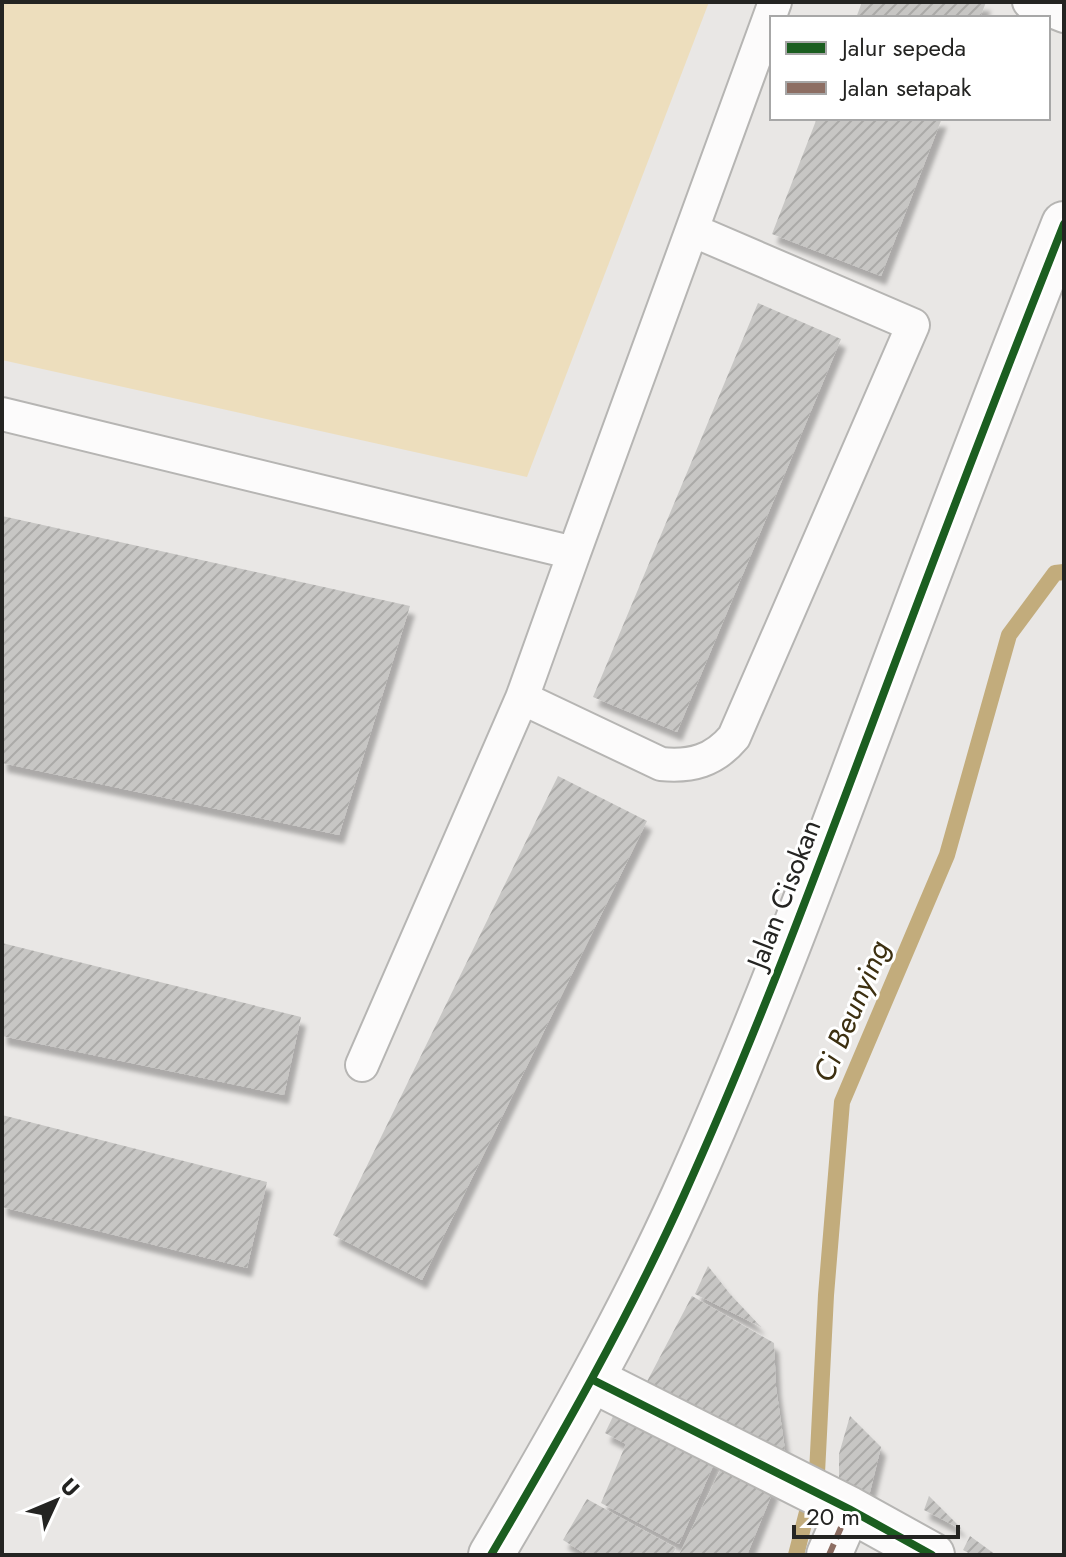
<svg xmlns="http://www.w3.org/2000/svg" width="1066" height="1557" font-family="Jost,sans-serif">
  <style>
    .grass { fill: #eddebd }
    .lines { fill: none; stroke-linecap: round; stroke-linejoin: round }
    .stream { stroke: #c2ac7c; stroke-width: 16 }
    .building { fill: url(#building-hatch); filter: url(#shadow) }
    .lane-casing { stroke: #b6b5b3; stroke-width: 36 }
    .street-casing { stroke: #b6b5b3; stroke-width: 48 }
    .secondary-casing { stroke: #b6b5b3; stroke-width: 48 }
    .lane { stroke: #fcfbfb; stroke-width: 32 }
    .street { stroke: #fcfbfb; stroke-width: 44 }
    .secondary { stroke: #fcfbfb; stroke-width: 44 }
    .quiet { stroke: #8d6e63; stroke-width: 6; stroke-dasharray: 12 6; stroke-linecap: butt }
    .cycleway-casing { stroke: #fff; stroke-width: 13 }
    .cycleway { stroke: #1b5e20; stroke-width: 8 }
    .labels { text-anchor: middle; dominant-baseline: central; stroke-width: 6; stroke-linejoin: round; paint-order: stroke }
    .street-label { font-size: 28px; fill: #242422; stroke: #fff }
    .water-label { font-size: 30px; font-style: italic; fill: #3d3011; stroke: #fff }
  </style>
  <defs>
    <pattern id="building-hatch" width="6" height="6" patternUnits="userSpaceOnUse" patternTransform="scale(2)"><rect width="6" height="6" fill="#c7c6c4"/><path d="M-1 1l2-2M0 6l6-6M5 7l2-2" fill="none" stroke="#abaaa8"/></pattern>
    <filter id="shadow"><feDropShadow dx="5" dy="9" stdDeviation="2" flood-color="#0004"/></filter>
  </defs>
  <rect width="100%" height="100%" fill="#e9e7e5"/>
  <path class="grass" d="M 2,2 L 709,2 L 527,477 L 2,360 Z"/>
  <g class="lines">
    <path class="stream" d="M 796,1555 L 817,1473 L 826,1295 L 842,1102 L 947,855 L 1009,635 L 1055,573 L 1064,572"/>
  </g>
  <path class="building" d="M 862,2 L 986,2 L 980,18 L 856,18 Z
    M 817,118 L 942,118 L 881,276 L 772,234 Z
    M 758,303 L 841,339 L 677,732 L 593,697 Z
    M 2,516 L 410,606 L 339,835 L 2,763 Z
    M 558,776 L 647,821 L 422,1280 L 333,1235 Z
    M 2,943 L 301,1017 L 284,1095 L 2,1036 Z
    M 2,1115 L 267,1182 L 247,1268 L 2,1207 Z
    M 708,1266 L 730,1294 L 761,1327 L 695,1294 Z
    M 692,1296 L 774,1343 L 776,1387 L 786,1457 L 642,1391 Z
    M 619,1404 L 720,1450 L 679,1544 L 601,1503 L 626,1444 L 605,1433 Z
    M 850,1416 L 881,1447 L 869,1496 L 839,1484 L 839,1454 Z
    M 724,1462 L 774,1489 L 747,1555 L 679,1555 Z
    M 929,1496 L 961,1528 L 961,1529 L 924,1510 Z
    M 587,1499 L 676,1548 L 672,1555 L 587,1555 L 563,1540 Z
    M 970,1536 L 996,1555 L 972,1555 L 963,1550 Z"/>
  <g class="lines">
    <g class="lane-casing">
      <path id="lane" d="M 1029,2 L 1064,16
        M 2,414 L 574,553 L 775,2
        M 522,698 L 661,764 C 691,767 714,761 734,737 L 913,325 L 692,230
        M 362,1065 L 522,698 L 574,553"/>
    </g>
    <g class="street-casing">
      <path id="street" d="M 593,1380 L 849,1509 L 932,1555
        M 829,1555 L 849,1509"/>
    </g>
    <g class="secondary-casing">
      <path id="secondary" d="M 491,1555 C 560,1438 628,1319 684,1195 C 759,1029 822,858 886,687 C 944,532 1003,378 1064,224"/>
    </g>
    <use href="#lane" class="lane"/>
    <use href="#street" class="street"/>
    <use href="#secondary" class="secondary"/>
    <path class="quiet" d="M 829,1555 L 849,1509"/>
    <g class="cycleway-casing">
      <path id="cycleway" d="M 593,1380 L 849,1509 L 932,1555
        M 491,1555 C 560,1438 628,1319 684,1195 C 759,1029 822,858 886,687 C 944,532 1003,378 1064,224"/>
    </g>
    <use href="#cycleway" class="cycleway"/>
  </g>
  <g class="labels">
    <g class="street-label">
      <text transform="translate(784 894) rotate(-69)">Jalan Cisokan</text>
    </g>
    <g class="water-label">
      <text transform="translate(851 1011) rotate(-67)">Ci Beunying</text>
    </g>
  </g>
  <rect width="1066" height="1557" fill="none" stroke="#242422" stroke-width="8"/>
  <rect x="770" y="16" width="280" height="104" fill="#ffffff" stroke="#a7a7a7" stroke-width="2"/>
  <rect x="786" y="42" width="40" height="12" fill="#1b5e20" stroke="#a7a7a7" stroke-width="2"/>
  <text x="842" y="56" font-size="24" fill="#242422">Jalur sepeda</text>
  <rect x="786" y="82" width="40" height="12" fill="#8d6e63" stroke="#a7a7a7" stroke-width="2"/>
  <text x="842" y="96" font-size="24" fill="#242422">Jalan setapak</text>
  <g transform="translate(56 1501) rotate(46)" stroke="#ffffff" stroke-width="6" paint-order="stroke">
  <path d="M0-6L14 30L0 20L-14 30Z" fill="#242422"/>
  <text y="-12" font-size="22" font-weight="bold" text-anchor="middle" fill="#242422">U</text>
  </g>
  <path d="M794 1525v12h164v-12" fill="none" stroke="#242422" stroke-width="4"/>
  <text x="806" y="1525" font-size="24" fill="#242422" stroke="#ffffff" stroke-width="6" paint-order="stroke">20 m</text>
</svg>
